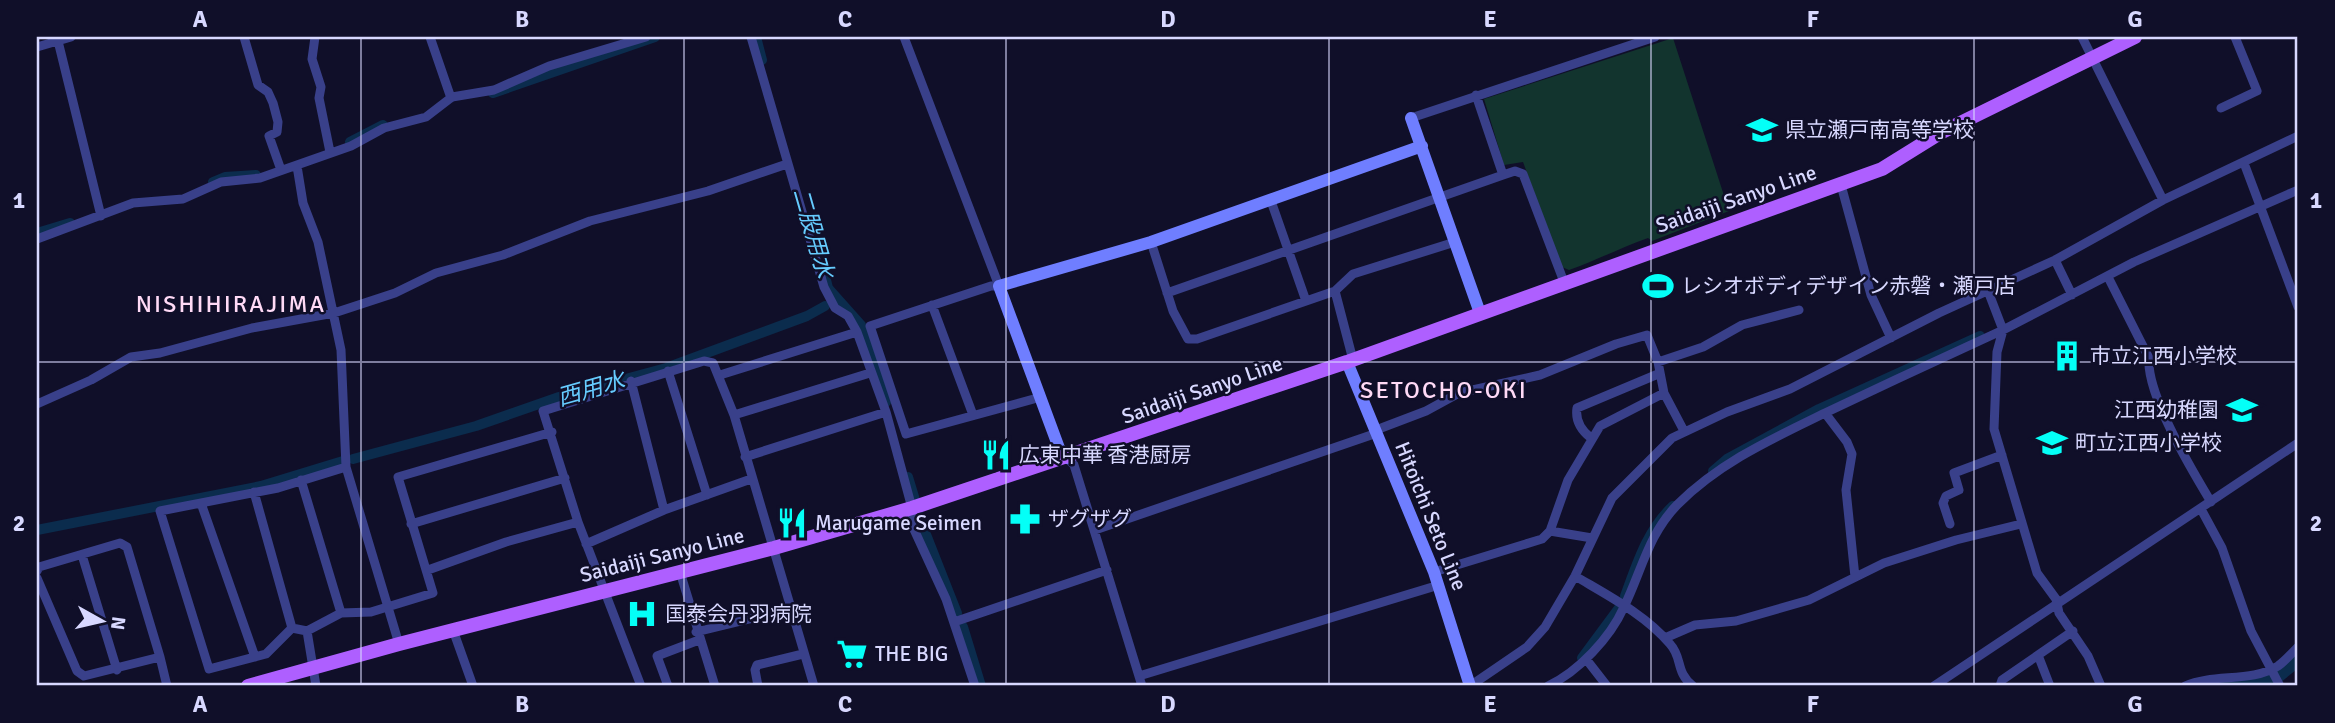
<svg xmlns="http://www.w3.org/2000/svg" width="2335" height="723" font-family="Signika,'Noto Sans JP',sans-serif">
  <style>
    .green { fill: #12342e }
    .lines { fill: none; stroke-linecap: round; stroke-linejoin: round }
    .canal { stroke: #0b2c4d; stroke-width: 10 }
    .river { stroke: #0b2c4d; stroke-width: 16 }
    .street { stroke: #39408a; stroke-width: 9 }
    .secondary { stroke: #6f7eff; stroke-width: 12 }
    .primary { stroke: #ae5fff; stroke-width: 14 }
    .grid { fill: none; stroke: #d8d8ff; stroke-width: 2; stroke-opacity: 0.55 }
    .labels { text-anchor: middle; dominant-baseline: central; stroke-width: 5; stroke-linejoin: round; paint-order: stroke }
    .poi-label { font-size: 21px; fill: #d8d8ff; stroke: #100f29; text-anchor: start }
    .street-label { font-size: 21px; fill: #d8d8ff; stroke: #100f29 }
    .water-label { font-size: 23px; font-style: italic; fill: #6cf; stroke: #100f29 }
    .quarter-label { font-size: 24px; letter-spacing: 2px; fill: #ffdaf6; stroke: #100f29 }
    .neatline { fill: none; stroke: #d8d8ff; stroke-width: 2.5 }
    .grid-label { font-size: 23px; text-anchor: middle; font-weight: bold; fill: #d8d8ff }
  </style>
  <rect width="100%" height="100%" fill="#100f29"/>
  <path class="green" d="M 1673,38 L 1729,211 L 1652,241 L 1648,238 C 1620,248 1597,260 1569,270 L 1562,267 L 1523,162 L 1504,165 L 1484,99 Z"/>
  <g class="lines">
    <path class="canal" d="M 756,37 L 762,60
      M 493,93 L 655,37
      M 350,142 L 383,125
      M 213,182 L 225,177 L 256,175
      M 37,233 L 70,223
      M 826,280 L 828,288 L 861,325 L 886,402
      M 353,459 L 476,426 L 559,397 L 666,368 L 807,316 L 825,306
      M 1713,471 L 1727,459 L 1819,409 L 1980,336
      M 908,477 L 915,500
      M 918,514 L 957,613
      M 37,530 L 261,486 L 343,461
      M 1625,596 C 1637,564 1647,530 1673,506
      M 963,627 L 981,686
      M 1582,658 L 1619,608"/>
    <path class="river" d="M 2223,686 L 2271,680 L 2298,658"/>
    <path class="street" d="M 244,37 L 258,85 L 268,92 L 273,103 L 278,122 L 277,132 L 269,136 L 281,170
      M 315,37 L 312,59 L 321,87 L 319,98 L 330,152
      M 430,37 L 451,98
      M 751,37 L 824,287 L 835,308 L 848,316 L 857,332 L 886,412 L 912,508 L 912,525 L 946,599 L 975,686
      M 904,37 L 999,286 L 991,286 L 870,326 L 906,434 L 1041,397
      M 2082,37 L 2163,200
      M 58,41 L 101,216
      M 37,47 L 71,37
      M 1476,95 L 1503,175 L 1515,171 L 1523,174 L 1564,282
      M 2221,108 L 2257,91 L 2235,37
      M 1411,118 L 1655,37
      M 2244,163 L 2298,307
      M 297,166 L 303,203 L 318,242 L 341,350 L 346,467 L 399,644
      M 1841,185 L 1871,295 L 1891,338
      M 1271,201 L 1306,301
      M 37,239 L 133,203 L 183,199 L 221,182 L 260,178 L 351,146 L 384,128 L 426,117 L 452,97 L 494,90 L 549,66 L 646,37
      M 1151,242 L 1173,311 L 1188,339 L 1197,339 L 1335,291 L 1353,274 L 1455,242
      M 2055,260 L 2072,295
      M 2108,277 L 2149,358 C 2146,394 2191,469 2211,502
      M 1335,291 L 1353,360
      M 1167,293 L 1503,175
      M 932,305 L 973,415
      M 1658,362 L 1703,347 L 1742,325 L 1799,310
      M 668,371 L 707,495
      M 720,375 L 857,332
      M 631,381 L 664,510
      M 37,404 L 91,380 L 131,357 L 160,353 L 252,328 L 334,313 L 395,293 L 436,273 L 503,255 L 590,221 L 708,191 L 787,164
      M 1825,413 L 1847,442 L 1852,454 L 1846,490 L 1855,577
      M 734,415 L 870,373
      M 1376,430 L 1426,411 L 1459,393 L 1540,375 L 1616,344 L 1647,335 L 1658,362 L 1664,393 L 1684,431
      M 1591,438 C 1582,431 1575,421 1577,408 L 1658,374
      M 745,457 L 886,412
      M 1067,458 L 1074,465 L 1142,686
      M 346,467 L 278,488 L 160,511 L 209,669 L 266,654 L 292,628 L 307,631 L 341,613 L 371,612 L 433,593 L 398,477 L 552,432
      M 301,480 L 341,613
      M 254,492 L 292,628
      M 202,506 L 255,657
      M 2201,509 L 2222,548 L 2251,631 L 2280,686
      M 411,524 L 565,478
      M 1950,524 L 1943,503 L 1946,496 L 1959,490 L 1954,473 L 2002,455
      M 1095,530 L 1377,433
      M 1550,531 L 1592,538
      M 586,544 L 664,510 L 751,479
      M 82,555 L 117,670
      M 428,570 L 506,542 L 578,522
      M 37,571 L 39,567 L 120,543 L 127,547 L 160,657 L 84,676 L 77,671 L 37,578
      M 680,572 L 715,686
      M 1434,572 L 1542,539 L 1550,531 L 1568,480 L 1600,426 L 1664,393
      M 1575,576 C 1607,595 1646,615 1670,644 C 1683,658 1675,672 1693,686
      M 954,622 L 1107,570
      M 453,630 L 473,686
      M 307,631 L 316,686
      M 696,632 L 762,616 L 792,613
      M 1665,638 L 1695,625 L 1736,621 L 1809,600 L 1884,563 L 1956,540 L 2021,524
      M 2038,655 L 2050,686
      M 160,657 L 167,686
      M 1586,659 L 1607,686
      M 1139,676 L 1439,585
      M 641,686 L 578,522 L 543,411 L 704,361 L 713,363 L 734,415 L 814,686
      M 668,686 L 657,656 L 699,640
      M 758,686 L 755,670 L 757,665 L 803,654
      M 1470,686 L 1527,647 L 1545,627 L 1575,576 L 1612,498 L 1672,438 L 1727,412 L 1790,389 L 1939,313 L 2055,260 L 2163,200 L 2298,136
      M 1548,686 C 1579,671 1610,638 1624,607 C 1642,570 1648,535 1677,505 C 1720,462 1772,439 1825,413 C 1884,385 1944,357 2003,330 L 1988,291
      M 1934,686 L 2298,443
      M 2000,686 L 2002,680 L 2073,631
      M 2101,686 L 2088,656 L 2059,613 L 2056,599 L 2037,573 L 1994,429 L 1997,352 L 2003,330 L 2134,262 L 2298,190
      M 2185,686 C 2214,673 2251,683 2278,666 C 2285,661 2292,653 2298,647"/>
    <path class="secondary" d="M 1411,118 L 1480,313
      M 1347,362 L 1434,572 L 1470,686
      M 1067,458 L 1059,448 L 999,286 L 1151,242 L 1422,146"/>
    <path class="primary" d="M 248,686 L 399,644 L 774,548 L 912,508 L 1347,362 L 1882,169 L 1940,133 L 2135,37"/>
  </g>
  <path class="grid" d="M 361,37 L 361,686M 684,37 L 684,686M 1006,37 L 1006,686M 1329,37 L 1329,686M 1651,37 L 1651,686M 1974,37 L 1974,686M 37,362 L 2298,362"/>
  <defs>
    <g id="school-bare" transform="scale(2.415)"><path d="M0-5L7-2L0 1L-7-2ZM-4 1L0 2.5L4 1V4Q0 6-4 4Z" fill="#04fff7" stroke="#100f29" stroke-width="2.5" paint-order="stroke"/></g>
    <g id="stadium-bare" transform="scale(2.415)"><path d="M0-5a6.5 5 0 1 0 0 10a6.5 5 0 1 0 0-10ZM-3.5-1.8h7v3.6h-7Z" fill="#04fff7" stroke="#100f29" stroke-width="2.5" paint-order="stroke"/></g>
    <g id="building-bare" transform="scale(2.415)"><path d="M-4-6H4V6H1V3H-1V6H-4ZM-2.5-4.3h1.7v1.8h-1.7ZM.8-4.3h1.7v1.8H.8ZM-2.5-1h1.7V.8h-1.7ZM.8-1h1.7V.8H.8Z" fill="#04fff7" stroke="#100f29" stroke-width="2.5" paint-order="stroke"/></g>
    <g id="restaurant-bare" transform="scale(2.415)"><path d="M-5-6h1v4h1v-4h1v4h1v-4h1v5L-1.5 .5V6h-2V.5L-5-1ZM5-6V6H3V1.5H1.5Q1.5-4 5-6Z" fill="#04fff7" stroke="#100f29" stroke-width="2.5" paint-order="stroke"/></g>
    <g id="pharmacy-bare" transform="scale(2.415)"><path d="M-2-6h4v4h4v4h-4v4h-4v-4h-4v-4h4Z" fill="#04fff7" stroke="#100f29" stroke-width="2.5" paint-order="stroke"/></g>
    <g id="hospital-bare" transform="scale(2.415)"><path d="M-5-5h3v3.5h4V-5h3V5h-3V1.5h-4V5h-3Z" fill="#04fff7" stroke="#100f29" stroke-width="2.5" paint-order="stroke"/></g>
    <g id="supermarket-bare" transform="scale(2.415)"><path d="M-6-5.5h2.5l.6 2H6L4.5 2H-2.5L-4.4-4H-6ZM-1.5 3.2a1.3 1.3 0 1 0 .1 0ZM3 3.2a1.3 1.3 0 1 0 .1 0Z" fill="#04fff7" stroke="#100f29" stroke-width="2.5" paint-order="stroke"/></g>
  </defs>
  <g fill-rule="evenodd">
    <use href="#school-bare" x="1762" y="130"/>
    <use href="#stadium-bare" x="1658" y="286"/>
    <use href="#building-bare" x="2067" y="356"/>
    <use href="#school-bare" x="2242" y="410"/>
    <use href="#school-bare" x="2052" y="443"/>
    <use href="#restaurant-bare" x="996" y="455"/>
    <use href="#pharmacy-bare" x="1025" y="519"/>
    <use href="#restaurant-bare" x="792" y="523"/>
    <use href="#hospital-bare" x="642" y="614"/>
    <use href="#supermarket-bare" x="852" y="654"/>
  </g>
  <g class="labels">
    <g class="poi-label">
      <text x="1785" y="130">県立瀬戸南高等学校</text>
      <text x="1681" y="286">レシオボディデザイン赤磐・瀬戸店</text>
      <text x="2090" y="356">市立江西小学校</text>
      <text x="2219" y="410" text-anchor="end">江西幼稚園</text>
      <text x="2075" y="443">町立江西小学校</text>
      <text x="1019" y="455">広東中華 香港厨房</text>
      <text x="1048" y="519">ザグザグ</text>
      <text x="815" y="523">Marugame Seimen</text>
      <text x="665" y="614">国泰会丹羽病院</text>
      <text x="875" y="654">THE BIG</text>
    </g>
    <g class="street-label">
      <text transform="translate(1736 199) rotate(-19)">Saidaiji Sanyo Line</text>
      <text transform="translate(1202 390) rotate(-19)">Saidaiji Sanyo Line</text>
      <text transform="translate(1431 516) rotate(68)">Hitoichi Seto Line</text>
      <text transform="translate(662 555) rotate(-14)">Saidaiji Sanyo Line</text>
    </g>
    <g class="water-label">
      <text transform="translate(813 233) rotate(74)">二股用水</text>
      <text transform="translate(591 389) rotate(-16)">西用水</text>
    </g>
    <g class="quarter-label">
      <text x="231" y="304">NISHIHIRAJIMA</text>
      <text x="1444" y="390">SETOCHO-OKI</text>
    </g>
  </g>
  <rect width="2335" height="723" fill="none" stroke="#100f29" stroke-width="77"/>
  <g transform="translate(102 621) rotate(98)" stroke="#100f29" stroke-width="5" paint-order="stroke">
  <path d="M0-5L12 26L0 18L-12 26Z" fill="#d8d8ff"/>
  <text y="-10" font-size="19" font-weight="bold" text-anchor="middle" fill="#d8d8ff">N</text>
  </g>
  <rect x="38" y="38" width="2258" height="646" class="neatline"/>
  <g class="grid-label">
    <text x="200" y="27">A</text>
    <text x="522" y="27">B</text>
    <text x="845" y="27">C</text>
    <text x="1168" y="27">D</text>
    <text x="1490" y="27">E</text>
    <text x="1813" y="27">F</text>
    <text x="2135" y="27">G</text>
    <text x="19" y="208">1</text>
    <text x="2316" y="208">1</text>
    <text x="19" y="531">2</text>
    <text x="2316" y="531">2</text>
    <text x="200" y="712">A</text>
    <text x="522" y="712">B</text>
    <text x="845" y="712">C</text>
    <text x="1168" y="712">D</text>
    <text x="1490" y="712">E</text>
    <text x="1813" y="712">F</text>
    <text x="2135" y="712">G</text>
  </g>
</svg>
